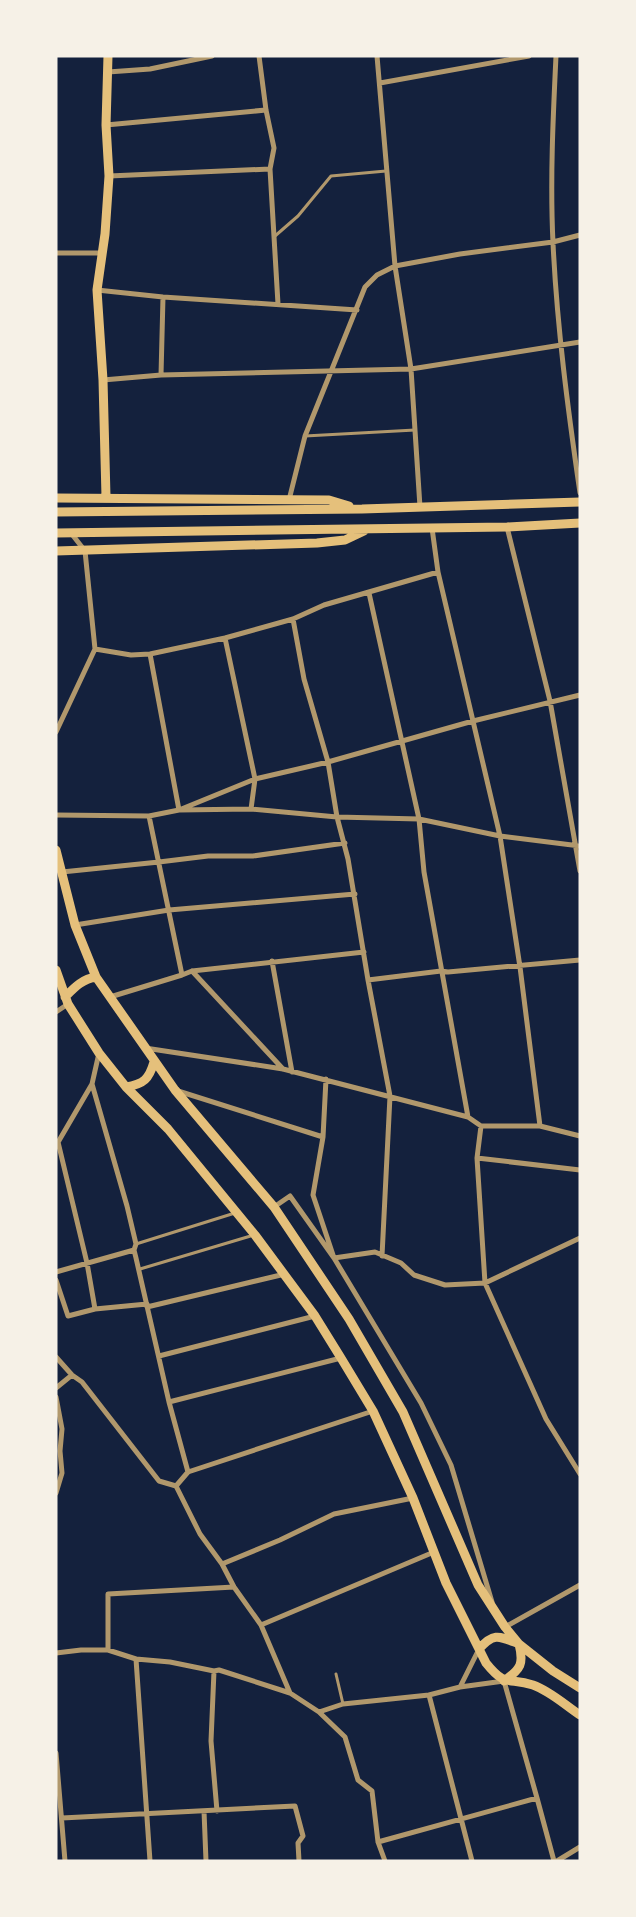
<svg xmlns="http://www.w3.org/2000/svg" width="636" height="1917" font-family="'IBM Plex Serif',serif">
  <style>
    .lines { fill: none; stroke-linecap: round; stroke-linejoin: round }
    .service { stroke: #b1986c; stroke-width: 3 }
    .minor { stroke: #b1986c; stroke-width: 5 }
    .secondary { stroke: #e5c07b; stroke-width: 9 }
  </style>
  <rect width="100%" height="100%" fill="#14213d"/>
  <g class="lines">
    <path class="service" d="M 275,236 L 298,216 L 331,176 L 386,171
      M 305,436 L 415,430
      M 136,1244 L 235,1213
      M 140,1269 L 254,1235
      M 336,1674 L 343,1704"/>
    <path class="minor" d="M 259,56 L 266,110 L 274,148 L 270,169 L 278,304
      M 377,56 L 395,266 L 411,369 L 420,507
      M 556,56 C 553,118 550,181 553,243 C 557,327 568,410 580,493
      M 108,72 L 150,69 L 212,56
      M 380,83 L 529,56
      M 106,125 L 266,110
      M 109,176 L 270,169
      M 56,253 L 102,253
      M 97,290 L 163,297 L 357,310
      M 161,375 L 163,297
      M 103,380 L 161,375 L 411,369 L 580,342
      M 289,500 L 305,436 L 365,287 L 377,275 L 395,266 L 460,254 L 553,242 L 580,235
      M 507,527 L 550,701 L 580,871
      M 432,528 L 438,572 L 500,836 L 520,967 L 540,1126
      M 369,593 L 419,819 L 424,872 L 468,1117
      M 293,619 L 304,679 L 328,762 L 337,817 L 348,859 L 368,980 L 390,1096 L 382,1256
      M 225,638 L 255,779 L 251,809
      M 95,649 L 131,655 L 150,654 L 225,638 L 293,619 L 324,605 L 438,572
      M 150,654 L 179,810 L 255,779 L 328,762 L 473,721 L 580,695
      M 56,732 L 95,649 L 85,551 L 71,533
      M 56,815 L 149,816 L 179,810 L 251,809 L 337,817 L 419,819 L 500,836 L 580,846
      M 149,816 L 182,975
      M 62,872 L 159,862 L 208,856 L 253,856 L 345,843
      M 75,925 L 169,910 L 355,894
      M 272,961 L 292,1072
      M 192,971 L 283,1069
      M 368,980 L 441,971 L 448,972 L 580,960
      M 110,997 L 182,975 L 192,971 L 364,952
      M 56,1012 L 68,1004
      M 145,1048 L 283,1069 L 468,1117 L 481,1126 L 540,1126 L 580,1136
      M 326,1079 L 323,1137 L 313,1195 L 334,1258 L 421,1403 L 451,1465 L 492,1602
      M 92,1084 L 127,1206 L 136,1244 L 134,1250 L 136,1258 L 169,1402 L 188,1472 L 176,1486
      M 178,1091 L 323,1137
      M 481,1126 L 477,1158 L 485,1283 L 546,1419 L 580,1474
      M 58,1142 L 87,1263 L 95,1309
      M 57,1144 L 92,1084 L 99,1053
      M 477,1158 L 580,1170
      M 274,1207 L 290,1196 L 334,1258 L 375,1252 L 401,1263 L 414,1275 L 445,1285 L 485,1283 L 580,1238
      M 56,1272 L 134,1250
      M 56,1280 L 68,1316 L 95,1309 L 147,1304
      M 147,1307 L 285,1274
      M 159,1356 L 315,1316
      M 56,1357 L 72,1375 L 82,1382 L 159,1481 L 176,1486
      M 56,1388 L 72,1375
      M 56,1397 L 62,1429 L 60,1451 L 62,1473 L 56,1493
      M 169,1402 L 341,1358
      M 188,1472 L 373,1411
      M 176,1486 L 200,1534 L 222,1564 L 234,1587 L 261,1625 L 290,1693 L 319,1712 L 345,1737 L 358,1780 L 372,1791 L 378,1842 L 385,1861
      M 222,1564 L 280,1540 L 334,1514 L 413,1498
      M 261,1625 L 434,1552
      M 505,1627 L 580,1585
      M 108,1650 L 108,1594 L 234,1587
      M 56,1653 L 81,1650 L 108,1650 L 136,1659
      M 214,1671 L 211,1741 L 217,1811
      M 460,1687 L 479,1649
      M 429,1695 L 472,1861
      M 319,1712 L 343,1704 L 429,1695 L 460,1687 L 504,1681 L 537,1798
      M 56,1753 L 65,1861
      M 204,1811 L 206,1861
      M 62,1818 L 295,1806 L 303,1836 L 298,1843 L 299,1861
      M 378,1842 L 537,1798 L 554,1861
      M 150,1861 L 136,1659 L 170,1662 L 214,1671 L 219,1670 L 290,1693
      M 557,1861 L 580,1847"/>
    <path class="secondary" d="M 106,497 L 103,380 L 97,290 L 105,234 L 109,176 L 106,125 L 108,56
      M 56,498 L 329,500 L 349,506
      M 56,512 L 362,509 L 580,502
      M 56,533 L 507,527 L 580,523
      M 56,551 L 317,543 L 345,540 L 364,531
      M 56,850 L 75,925 L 96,977 L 175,1090 L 274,1207 L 349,1319 L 403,1412 L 478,1585 L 505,1627 L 519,1644 L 553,1671 L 580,1688
      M 56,970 L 68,1004 L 99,1053 L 126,1087 L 168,1129 L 255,1235 L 315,1316 L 341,1358 L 373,1411 L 413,1498 L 446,1583 L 486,1663 C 506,1688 508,1677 533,1685 C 550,1691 565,1705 580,1715
      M 65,997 C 74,988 82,979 96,977
      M 126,1087 C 144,1084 149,1079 154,1062
      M 479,1649 C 494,1632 499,1636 519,1644 C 524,1664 521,1669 504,1681"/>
  </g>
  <rect width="636" height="1917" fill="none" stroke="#f6f1e7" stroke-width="115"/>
</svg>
